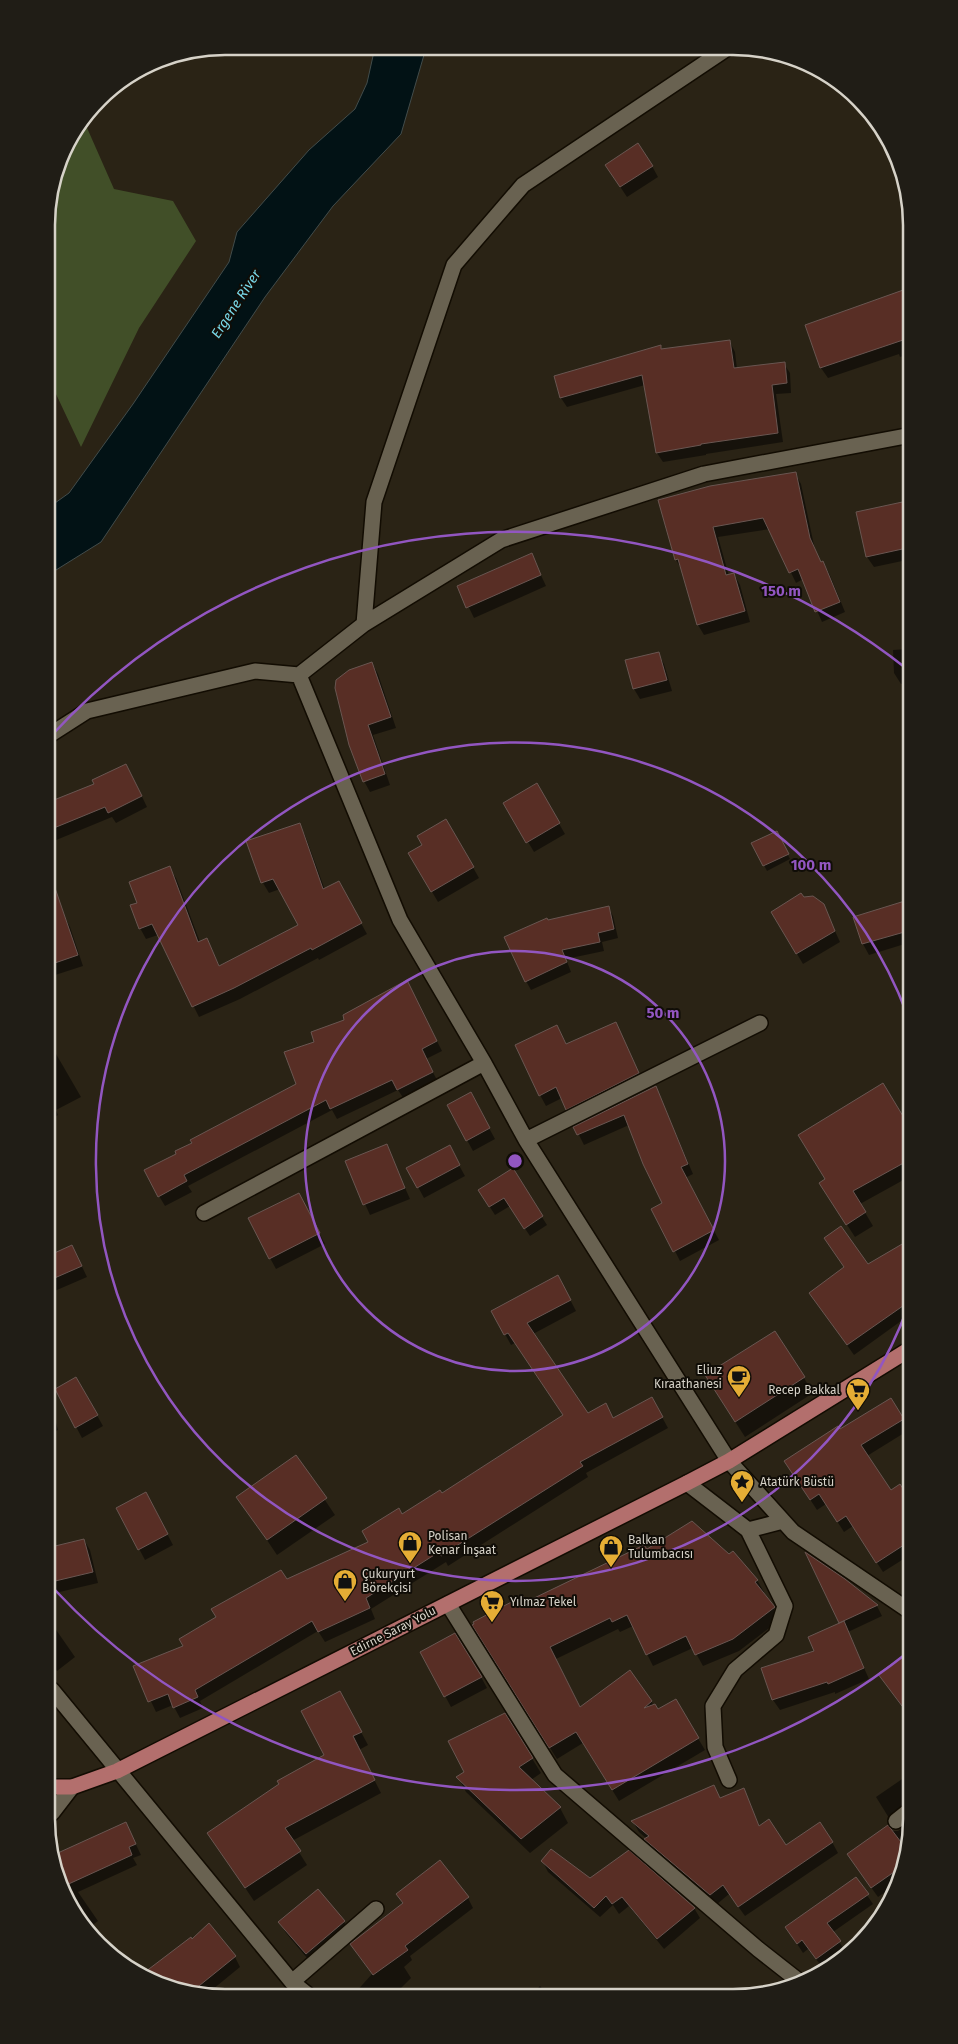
<svg xmlns="http://www.w3.org/2000/svg" width="958" height="2044" font-family="'Fira Sans',sans-serif">
  <style>
    .green { fill: #414f28 }
    .water { fill: #021215; stroke: #424c4b }
    .shadow { fill: #0007 }
    .building { fill: #582e25; stroke: #695651 }
    .lines { fill: none; stroke-linecap: round; stroke-linejoin: round }
    .minor-casing { stroke: #120c02; stroke-width: 18 }
    .major-casing { stroke: #120c02; stroke-width: 18 }
    .minor { stroke: #696251; stroke-width: 15 }
    .major { stroke: #b36f6d; stroke-width: 15 }
    .ring { fill: none; stroke: #9256c1; stroke-width: 2.5 }
    .labels { text-anchor: middle; dominant-baseline: central; stroke-width: 4; stroke-linejoin: round; paint-order: stroke }
    .poi-label { font-size: 12px; fill: #d6d2c8; stroke: #100d07; text-anchor: start }
    .street-label { font-size: 12px; fill: #d6d2c8; stroke: #100d07 }
    .water-label { font-size: 14px; font-style: italic; fill: #78d8e8; stroke: #100d07 }
    .rim { fill: none; stroke: #d6d2c8; stroke-width: 2.5 }
    .centre { fill: #9256c1; stroke: #100d07; stroke-width: 2.5 }
    .ring-label { font-size: 15px; text-anchor: middle; font-weight: bold; fill: #9256c1; stroke: #100d07; stroke-width: 4; stroke-linejoin: round; paint-order: stroke }
  </style>
  <rect width="100%" height="100%" fill="#2a2315"/>
  <path class="green" d="M 84,121 L 114,189 L 173,201 L 196,241 L 139,328 L 81,447 L 47,375 L 47,213 L 65,146 Z"/>
  <path class="water" d="M 375,47 L 426,48 L 401,134 L 333,206 L 265,297 L 101,542 L 48,575 L 48,508 L 69,493 L 133,404 L 229,262 L 237,232 L 309,150 L 355,109 L 367,83 Z"/>
  <path class="shadow" d="M 652,166 L 658,177 L 627,197 L 613,176 Z
    M 906,291 L 906,355 L 900,357 L 899,354 L 828,378 L 821,368 L 807,326 Z
    M 730,342 L 735,352 L 737,369 L 784,364 L 790,373 L 791,393 L 776,394 L 783,442 L 706,454 L 706,455 L 663,462 L 657,453 L 645,385 L 567,407 L 561,398 L 660,347 L 662,350 Z
    M 795,473 L 801,484 L 815,550 L 821,563 L 823,563 L 829,573 L 845,612 L 822,622 L 803,579 L 796,583 L 770,529 L 718,537 L 729,576 L 734,574 L 740,585 L 750,622 L 704,635 L 698,625 L 682,570 L 676,560 L 660,501 Z
    M 907,505 L 907,560 L 874,567 L 867,557 Z
    M 531,554 L 546,586 L 474,618 L 459,587 Z
    M 907,649 L 907,683 L 901,684 L 894,673 L 893,650 Z
    M 658,653 L 664,664 L 672,691 L 640,699 L 634,689 Z
    M 372,663 L 378,674 L 396,728 L 373,735 L 390,785 L 370,792 L 364,781 Z
    M 132,776 L 147,807 L 116,823 L 112,817 L 49,843 L 49,804 L 96,784 Z
    M 536,784 L 565,834 L 534,852 L 505,803 Z
    M 446,820 L 479,878 L 438,902 L 410,854 L 424,846 Z
    M 299,824 L 305,835 L 325,890 L 338,882 L 367,934 L 319,960 L 318,958 L 240,999 L 199,1017 L 158,935 L 146,939 L 140,928 L 138,904 L 169,868 L 176,878 L 200,942 L 212,950 L 220,967 L 300,926 L 280,889 L 269,893 L 263,883 L 248,842 Z
    M 908,829 L 908,848 L 903,830 Z
    M 779,837 L 790,859 L 767,871 L 753,844 Z
    M 803,899 L 823,905 L 840,942 L 803,964 L 772,912 Z
    M 908,902 L 908,943 L 869,955 L 863,944 L 855,918 Z
    M 608,907 L 613,916 L 618,938 L 602,942 L 604,951 L 566,959 L 571,972 L 531,990 L 526,981 L 547,921 Z
    M 64,916 L 70,927 L 83,966 L 49,977 L 49,921 Z
    M 412,992 L 442,1051 L 426,1059 L 438,1082 L 404,1099 L 398,1090 L 337,1119 L 332,1110 L 188,1186 L 192,1192 L 165,1206 L 159,1196 L 178,1154 L 297,1084 L 315,1042 L 346,1021 Z
    M 616,1023 L 644,1084 L 573,1120 L 562,1098 L 546,1106 L 540,1095 L 557,1026 L 567,1045 Z
    M 52,1047 L 81,1097 L 56,1110 L 58,1115 L 50,1120 L 50,1048 Z
    M 656,1087 L 693,1174 L 685,1178 L 719,1240 L 680,1261 L 675,1251 L 664,1204 L 629,1125 L 584,1145 L 575,1127 Z
    M 476,1104 L 495,1139 L 473,1151 L 467,1140 Z
    M 909,1128 L 909,1180 L 907,1178 L 860,1204 L 873,1226 L 855,1237 L 828,1196 Z
    M 386,1145 L 410,1199 L 370,1215 L 346,1162 Z
    M 455,1158 L 465,1176 L 424,1198 L 418,1187 Z
    M 512,1170 L 547,1225 L 530,1236 L 510,1206 L 495,1215 L 484,1198 Z
    M 305,1205 L 325,1244 L 276,1269 L 270,1258 Z
    M 825,1239 L 868,1266 L 909,1241 L 910,1318 L 908,1316 L 854,1355 L 817,1303 L 845,1268 Z
    M 72,1246 L 87,1277 L 50,1293 L 50,1256 Z
    M 564,1288 L 576,1311 L 533,1334 L 588,1415 L 613,1419 L 652,1399 L 668,1428 L 586,1473 L 588,1477 L 448,1566 L 446,1562 L 371,1609 L 375,1619 L 325,1642 L 318,1631 L 200,1701 L 203,1708 L 180,1718 L 173,1705 L 156,1712 L 135,1667 L 185,1646 L 286,1581 L 369,1543 L 402,1516 L 442,1495 L 564,1416 L 515,1343 L 511,1345 L 505,1334 Z
    M 706,1376 L 804,1378 L 813,1393 L 745,1437 Z
    M 76,1378 L 103,1426 L 82,1438 L 56,1389 Z
    M 51,1404 L 58,1430 L 51,1433 Z
    M 903,1419 L 909,1430 L 867,1456 L 891,1492 L 900,1486 L 910,1502 L 910,1555 L 883,1572 L 853,1526 L 844,1532 L 826,1504 L 817,1510 L 792,1472 L 840,1431 Z
    M 296,1457 L 335,1515 L 277,1555 L 238,1497 Z
    M 152,1505 L 173,1545 L 145,1560 L 118,1509 Z
    M 84,1540 L 90,1550 L 98,1583 L 51,1594 L 51,1548 Z
    M 647,1551 L 729,1556 L 733,1553 L 757,1580 L 764,1592 L 762,1593 L 781,1619 L 739,1651 L 703,1666 L 693,1648 L 653,1666 L 633,1626 L 620,1632 L 618,1629 L 556,1659 L 580,1708 L 630,1672 L 658,1711 L 675,1700 L 705,1750 L 619,1801 L 583,1743 L 557,1759 L 480,1637 L 526,1604 Z
    M 808,1555 L 845,1580 L 877,1606 L 882,1616 L 848,1632 L 869,1679 L 835,1694 L 835,1692 L 780,1710 L 773,1700 L 763,1669 L 815,1651 L 841,1624 Z
    M 52,1624 L 75,1657 L 57,1671 L 52,1664 Z
    M 911,1651 L 911,1719 L 879,1675 Z
    M 422,1653 L 481,1677 L 487,1688 L 451,1707 Z
    M 347,1706 L 368,1745 L 359,1750 L 381,1793 L 292,1841 L 307,1865 L 254,1901 L 217,1846 L 326,1756 Z
    M 505,1715 L 541,1773 L 531,1780 L 560,1808 L 568,1823 L 530,1853 L 466,1792 L 458,1777 L 466,1773 Z
    M 911,1760 L 911,1811 L 894,1826 L 876,1797 L 908,1775 L 903,1766 Z
    M 743,1790 L 760,1827 L 786,1847 L 832,1842 L 838,1853 L 745,1916 L 729,1894 L 716,1905 L 652,1850 L 647,1839 L 639,1832 L 633,1822 L 720,1799 Z
    M 911,1822 L 911,1831 L 900,1882 L 878,1897 L 855,1865 L 892,1831 L 898,1831 Z
    M 126,1824 L 141,1855 L 133,1858 L 137,1865 L 78,1892 L 98,1921 L 86,1930 L 76,1918 L 52,1866 Z
    M 543,1862 L 590,1879 L 694,1908 L 700,1918 L 664,1949 L 629,1906 L 619,1914 L 613,1905 L 600,1917 L 548,1872 Z
    M 856,1879 L 873,1904 L 833,1932 L 845,1951 L 823,1968 L 808,1949 L 803,1953 L 786,1927 Z
    M 398,1894 L 468,1898 L 473,1908 L 410,1956 L 412,1960 L 404,1967 L 411,1978 L 396,1993 L 354,1994 L 372,1974 L 357,1954 L 403,1904 Z
    M 280,1922 L 344,1922 L 350,1932 L 312,1964 L 286,1933 Z
    M 190,1939 L 235,1957 L 240,1967 L 207,1994 L 190,1994 L 147,1973 Z
    M 540,1986 L 546,1993 L 533,1993 Z"/>
  <path class="building" d="M 638,143 L 653,166 L 620,187 L 605,165 Z
    M 906,289 L 906,339 L 820,368 L 805,325 Z
    M 730,340 L 734,368 L 785,362 L 787,383 L 772,385 L 778,433 L 701,444 L 701,445 L 656,453 L 642,375 L 560,398 L 554,376 L 661,345 L 661,349 Z
    M 796,472 L 810,538 L 821,562 L 823,561 L 840,602 L 815,612 L 798,569 L 789,573 L 763,518 L 713,527 L 726,575 L 734,573 L 745,611 L 697,625 L 678,559 L 675,560 L 658,500 L 710,486 Z
    M 907,501 L 907,548 L 866,557 L 856,512 Z
    M 532,553 L 541,575 L 466,608 L 457,586 Z
    M 659,652 L 667,680 L 633,689 L 625,660 Z
    M 372,662 L 391,717 L 368,725 L 385,774 L 363,782 L 349,745 L 335,688 L 336,680 L 349,670 Z
    M 126,764 L 142,796 L 108,813 L 105,807 L 49,830 L 49,802 L 94,784 L 92,780 Z
    M 537,783 L 560,823 L 526,843 L 503,803 Z
    M 446,819 L 474,867 L 431,892 L 408,853 L 422,845 L 417,836 Z
    M 300,823 L 323,889 L 339,881 L 362,923 L 312,950 L 311,948 L 234,988 L 192,1007 L 152,924 L 139,929 L 130,905 L 137,903 L 129,882 L 170,866 L 198,942 L 207,938 L 219,966 L 298,925 L 273,879 L 261,883 L 246,841 Z
    M 777,831 L 789,854 L 763,866 L 751,843 Z
    M 53,882 L 78,955 L 49,965 L 49,883 Z
    M 801,893 L 804,897 L 813,896 L 824,904 L 835,931 L 796,954 L 771,912 Z
    M 908,900 L 908,931 L 862,944 L 853,917 Z
    M 609,906 L 614,929 L 598,933 L 600,942 L 562,950 L 567,962 L 525,982 L 504,937 L 547,918 L 548,920 Z
    M 407,980 L 437,1041 L 422,1049 L 433,1072 L 397,1090 L 392,1080 L 330,1109 L 326,1100 L 184,1175 L 187,1181 L 158,1197 L 144,1170 L 176,1154 L 175,1151 L 192,1143 L 190,1140 L 296,1084 L 284,1052 L 314,1042 L 311,1032 L 344,1020 L 343,1015 Z
    M 616,1022 L 639,1073 L 566,1110 L 556,1087 L 539,1096 L 515,1045 L 557,1025 L 566,1044 Z
    M 883,1083 L 909,1126 L 909,1160 L 853,1191 L 866,1212 L 846,1225 L 819,1183 L 825,1179 L 798,1135 Z
    M 656,1086 L 688,1164 L 681,1167 L 714,1230 L 673,1252 L 651,1209 L 662,1203 L 643,1164 L 624,1115 L 577,1135 L 573,1127 Z
    M 471,1092 L 490,1128 L 466,1141 L 447,1105 Z
    M 387,1144 L 405,1188 L 363,1205 L 345,1161 Z
    M 450,1145 L 460,1165 L 417,1188 L 406,1168 Z
    M 513,1168 L 543,1216 L 524,1229 L 504,1198 L 489,1207 L 478,1190 Z
    M 299,1193 L 320,1233 L 269,1259 L 248,1218 Z
    M 841,1226 L 868,1264 L 909,1240 L 910,1301 L 847,1345 L 809,1293 L 844,1267 L 824,1238 Z
    M 72,1245 L 82,1266 L 50,1280 L 50,1255 Z
    M 558,1275 L 571,1300 L 527,1323 L 588,1413 L 606,1403 L 613,1418 L 652,1397 L 663,1417 L 580,1462 L 583,1466 L 461,1543 L 441,1556 L 439,1552 L 366,1598 L 370,1608 L 318,1632 L 312,1621 L 195,1690 L 198,1697 L 173,1708 L 168,1694 L 148,1702 L 133,1666 L 183,1646 L 179,1639 L 216,1617 L 211,1609 L 281,1570 L 287,1579 L 368,1542 L 362,1531 L 399,1508 L 402,1514 L 440,1490 L 442,1493 L 563,1415 L 508,1333 L 504,1335 L 491,1311 Z
    M 775,1331 L 805,1377 L 735,1422 L 705,1375 Z
    M 76,1377 L 98,1415 L 75,1428 L 55,1389 Z
    M 891,1398 L 904,1419 L 861,1445 L 891,1490 L 900,1484 L 910,1500 L 910,1541 L 876,1563 L 846,1516 L 837,1522 L 819,1494 L 810,1500 L 784,1461 L 838,1426 L 840,1429 Z
    M 296,1455 L 327,1498 L 267,1540 L 236,1497 Z
    M 146,1492 L 168,1534 L 138,1550 L 116,1508 Z
    M 692,1521 L 729,1554 L 733,1551 L 758,1580 L 755,1582 L 775,1607 L 733,1639 L 695,1655 L 686,1636 L 646,1655 L 627,1615 L 612,1622 L 610,1618 L 550,1647 L 580,1707 L 630,1670 L 652,1701 L 644,1708 L 655,1704 L 658,1709 L 676,1699 L 699,1738 L 612,1790 L 576,1732 L 549,1748 L 472,1625 L 474,1624 L 473,1622 L 523,1596 L 526,1602 L 644,1545 L 647,1549 Z
    M 84,1539 L 93,1572 L 51,1582 L 51,1547 Z
    M 805,1552 L 845,1579 L 878,1605 L 839,1623 Z
    M 844,1621 L 864,1668 L 828,1684 L 827,1682 L 772,1700 L 761,1668 L 814,1651 L 808,1637 Z
    M 455,1633 L 482,1677 L 444,1697 L 420,1652 Z
    M 911,1650 L 911,1718 L 878,1674 Z
    M 340,1691 L 362,1732 L 353,1736 L 375,1780 L 285,1828 L 301,1851 L 245,1888 L 207,1833 L 279,1784 L 277,1781 L 324,1755 L 301,1711 Z
    M 505,1713 L 533,1758 L 519,1767 L 561,1807 L 521,1839 L 456,1777 L 464,1772 L 448,1741 Z
    M 714,1785 L 720,1798 L 744,1788 L 759,1826 L 769,1819 L 786,1845 L 820,1822 L 833,1842 L 738,1907 L 723,1885 L 710,1895 L 644,1839 L 649,1836 L 631,1821 Z
    M 126,1822 L 136,1844 L 129,1847 L 132,1855 L 62,1887 L 52,1866 L 52,1857 L 60,1852 Z
    M 888,1825 L 907,1850 L 904,1865 L 871,1888 L 847,1854 Z
    M 551,1849 L 590,1878 L 629,1850 L 695,1908 L 657,1939 L 622,1897 L 612,1904 L 606,1896 L 594,1908 L 541,1861 Z
    M 440,1860 L 469,1897 L 405,1946 L 408,1950 L 373,1975 L 350,1944 L 403,1903 L 396,1894 Z
    M 856,1877 L 869,1894 L 827,1923 L 841,1941 L 816,1959 L 802,1940 L 797,1944 L 785,1927 Z
    M 318,1889 L 345,1921 L 306,1954 L 278,1922 Z
    M 209,1923 L 236,1956 L 189,1994 L 145,1972 L 191,1937 L 192,1939 Z"/>
  <g class="lines">
    <g class="minor-casing">
      <path id="minor" d="M 364,624 L 374,502 L 454,265 L 523,185 L 726,49
        M 299,675 L 400,920 L 484,1063 L 526,1140 L 729,1461 L 793,1532 L 911,1612
        M 48,736 L 87,711 L 255,671 L 299,675 L 364,624 L 501,540 L 704,474 L 906,436
        M 526,1140 L 760,1023
        M 204,1213 L 484,1063
        M 687,1483 L 748,1530 L 783,1521
        M 448,1604 L 555,1775 L 758,1949 L 800,1982
        M 52,1690 L 292,1982 L 307,1994
        M 729,1780 L 715,1747 L 713,1706 L 735,1670 L 776,1635 L 785,1606 L 748,1530
        M 52,1813 L 72,1787
        M 896,1821 L 911,1809
        M 292,1982 L 376,1909"/>
    </g>
    <g class="major-casing">
      <path id="major" d="M 52,1787 L 72,1787 L 117,1771 L 687,1483 L 729,1461 L 910,1349"/>
    </g>
    <use href="#minor" class="minor"/>
    <use href="#major" class="major"/>
  </g>
  <g class="ring">
    <circle cx="515" cy="1161" r="210"/>
    <path d="M909 1304A419 419 0 1 1 907 1014"/>
    <path d="M907 1653A629 629 0 0 1 55 1590M51 736A629 629 0 0 1 907 669"/>
  </g>
  <defs>
    <g id="cafe-pin" transform="scale(1.25)"><path d="M0 17L-7.5 6A9.5 9.5 0 1 1 7.5 6Z" fill="#e5ad35" stroke="#100d07"/><path d="M-5.5-4.5H6V0H3Q3 3.5 0 3.5H-2.5Q-5.5 3.5-5.5 0ZM3-3.2v2h1.7v-2ZM-6 4.5H4V6H-6Z" fill="#111"/></g>
    <g id="supermarket-pin" transform="scale(1.25)"><path d="M0 17L-7.5 6A9.5 9.5 0 1 1 7.5 6Z" fill="#e5ad35" stroke="#100d07"/><path d="M-6-5.5h2.5l.6 2H6L4.5 2H-2.5L-4.4-4H-6ZM-1.5 3.2a1.3 1.3 0 1 0 .1 0ZM3 3.2a1.3 1.3 0 1 0 .1 0Z" fill="#111"/></g>
    <g id="sight-pin" transform="scale(1.25)"><path d="M0 17L-7.5 6A9.5 9.5 0 1 1 7.5 6Z" fill="#e5ad35" stroke="#100d07"/><path d="M0-6L1.8-2.2L6-1.7L2.9 1.2L3.7 5.4L0 3.3L-3.7 5.4L-2.9 1.2L-6-1.7L-1.8-2.2Z" fill="#111"/></g>
    <g id="shop-pin" transform="scale(1.25)"><path d="M0 17L-7.5 6A9.5 9.5 0 1 1 7.5 6Z" fill="#e5ad35" stroke="#100d07"/><path d="M-5-2.5h2.3a2.7 3.5 0 0 1 5.4 0H5L5.5 6h-11ZM-1.5-2.5h3a1.5 2.3 0 0 0-3 0Z" fill="#111"/></g>
  </defs>
  <g fill-rule="evenodd">
    <use href="#cafe-pin" x="739" y="1377"/>
    <use href="#supermarket-pin" x="858" y="1390"/>
    <use href="#sight-pin" x="742" y="1482"/>
    <use href="#shop-pin" x="410" y="1543"/>
    <use href="#shop-pin" x="611" y="1547"/>
    <use href="#shop-pin" x="345" y="1581"/>
    <use href="#supermarket-pin" x="492" y="1602"/>
  </g>
  <g class="labels">
    <g class="poi-label">
      <text x="722" y="1370" text-anchor="end">Eliuz<tspan x="722" dy="14">Kıraathanesi</tspan></text>
      <text x="840" y="1390" text-anchor="end">Recep Bakkal</text>
      <text x="760" y="1482">Atatürk Büstü</text>
      <text x="428" y="1536">Polisan<tspan x="428" dy="14">Kenar İnşaat</tspan></text>
      <text x="628" y="1540">Balkan<tspan x="628" dy="14">Tulumbacısı</tspan></text>
      <text x="362" y="1574">Çukuryurt<tspan x="362" dy="14">Börekçisi</tspan></text>
      <text x="510" y="1602">Yılmaz Tekel</text>
    </g>
    <g class="street-label">
      <text transform="translate(393 1631) rotate(-27)">Edirne Saray Yolu</text>
    </g>
    <g class="water-label">
      <text transform="translate(236 304) rotate(-57)">Ergene River</text>
    </g>
  </g>
  <path d="M0 0H958V2044H0ZM225 55H733A170 170 0 0 1 903 225V1819A170 170 0 0 1 733 1989H225A170 170 0 0 1 55 1819V225A170 170 0 0 1 225 55Z" fill="#201d16" fill-rule="evenodd"/>
  <path class="rim" d="M225 55H733A170 170 0 0 1 903 225V1819A170 170 0 0 1 733 1989H225A170 170 0 0 1 55 1819V225A170 170 0 0 1 225 55Z"/>
  <circle cx="515" cy="1161" r="8" class="centre"/>
  <g class="ring-label">
    <text x="781" y="596">150 m</text>
    <text x="811" y="870">100 m</text>
    <text x="663" y="1018">50 m</text>
  </g>
</svg>
